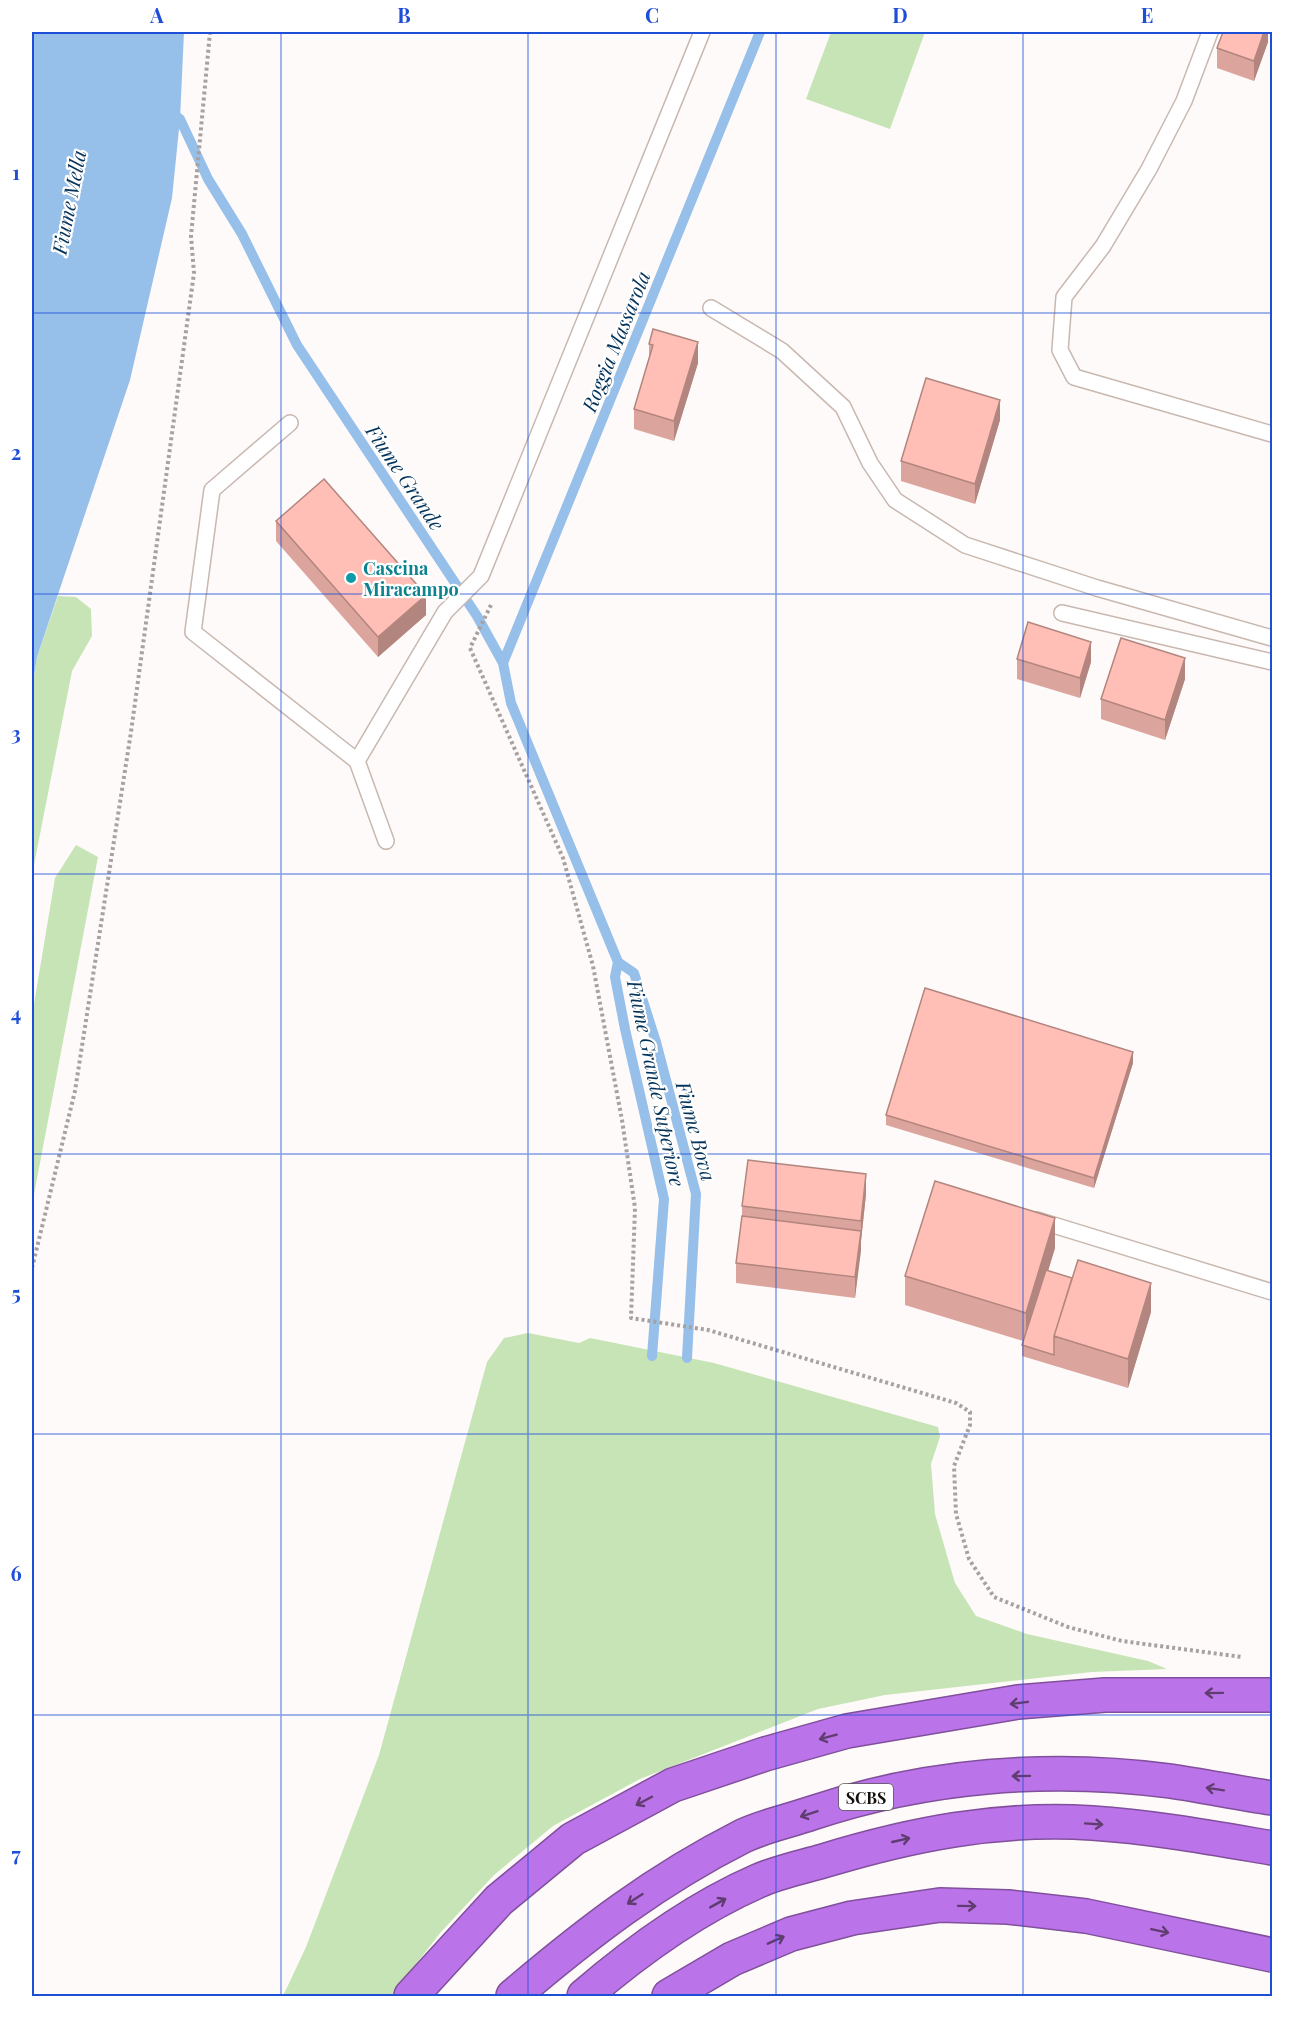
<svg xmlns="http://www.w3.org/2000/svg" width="1304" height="2028" font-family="'Playfair Display',serif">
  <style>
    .green { fill: #c7e4b6 }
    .water { fill: #96bfea }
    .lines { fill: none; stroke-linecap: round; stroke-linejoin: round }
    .stream { stroke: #96bfea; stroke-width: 10 }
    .lane-casing { stroke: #c8b8b0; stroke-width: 18 }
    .highway-casing { stroke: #81509c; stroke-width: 36 }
    .path { stroke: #a7a2a0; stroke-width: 4; stroke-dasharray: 3 3; stroke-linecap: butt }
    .lane { stroke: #fff; stroke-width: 15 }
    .highway { stroke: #bb73e9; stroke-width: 33 }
    .wall { fill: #dba49d }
    .shaded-wall { fill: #b2867f }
    .building { fill: #ffbfb6; stroke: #b2867f; stroke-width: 1.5 }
    .oneway { stroke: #603d70 }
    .grid { fill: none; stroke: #1d4ed8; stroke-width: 1.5; stroke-opacity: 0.55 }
    .culture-dot { fill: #0f9aa8; stroke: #fff; stroke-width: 2 }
    .labels { text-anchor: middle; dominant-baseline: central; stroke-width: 4.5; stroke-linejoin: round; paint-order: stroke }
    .shield { fill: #fff; stroke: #5c5856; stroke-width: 1.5 }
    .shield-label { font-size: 16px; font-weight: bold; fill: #16100d }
    .culture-label { font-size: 18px; font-weight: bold; fill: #0d838f; stroke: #fff; text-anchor: start }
    .water-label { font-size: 20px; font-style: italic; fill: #04335a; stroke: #fff }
    .neatline { fill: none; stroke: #1d4ed8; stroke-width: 2 }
    .grid-label { font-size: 20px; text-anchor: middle; font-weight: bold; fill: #1d4ed8 }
  </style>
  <rect width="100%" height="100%" fill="#fefaf9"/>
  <path class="green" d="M 831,32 L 925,32 L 890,129 L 806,99 Z
    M 58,596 L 76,597 L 91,609 L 92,636 L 72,671 L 32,875 L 32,687 L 37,657 Z
    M 76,845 L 98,857 L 32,1205 L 32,1016 L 55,878 Z
    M 528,1333 L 579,1343 L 590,1338 L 714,1363 L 938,1427 L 940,1437 L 931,1464 L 935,1514 L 955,1583 L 976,1616 L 1027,1634 L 1148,1661 L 1167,1669 L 1092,1672 L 885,1695 L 818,1709 L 640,1779 L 553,1826 L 494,1875 L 441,1932 L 391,1996 L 283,1996 L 306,1947 L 379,1755 L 487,1362 L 504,1338 Z"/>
  <path class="water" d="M 32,32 L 184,32 L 180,119 L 172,198 L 130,380 L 37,657 L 32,687 Z"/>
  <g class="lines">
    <path class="stream" d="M 169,110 L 180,119 L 208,179 L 242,234 L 297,345 L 477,616 L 503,663 L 511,703 L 618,962
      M 503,663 L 760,32
      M 618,962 L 634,973 L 656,1042 L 696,1194 L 687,1358
      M 618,962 L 615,977 L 625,1029 L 664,1199 L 652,1356"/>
    <g class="lane-casing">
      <path id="lane" d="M 1210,32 L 1184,101 L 1149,169 L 1103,246 L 1064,297 L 1060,350 L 1074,377 L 1272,434
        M 711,308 L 782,351 L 843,407 L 870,463 L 895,500 L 965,545 L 1097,588 L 1272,638
        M 290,423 L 212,490 L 193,632 L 357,761 L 445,612 L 481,576 L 702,32
        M 1062,613 L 1272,662
        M 357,761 L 386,841
        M 1037,1220 L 1272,1292"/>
    </g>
    <g class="highway-casing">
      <path id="highway" d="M 411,1996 L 499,1900 L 573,1839 L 673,1785 L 765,1754 L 847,1731 L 1018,1702 L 1105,1695 L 1272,1695
        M 513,1996 C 587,1933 656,1880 743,1836 C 764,1826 789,1821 812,1813 C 926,1775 1050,1765 1170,1781 C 1204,1786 1238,1793 1272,1798
        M 584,1996 C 634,1953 696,1908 758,1881 C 778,1872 802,1867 823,1861 C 912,1834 998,1817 1092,1823 C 1153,1827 1213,1838 1272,1848
        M 669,1996 L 732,1959 L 791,1934 L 852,1918 L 940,1905 L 1008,1907 L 1086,1916 L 1272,1955"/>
    </g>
    <path class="path" d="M 491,605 L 470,648 L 563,858 L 593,966 L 622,1120 L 635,1208 L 631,1318 L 708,1330 L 956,1403 L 970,1412 L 970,1425 L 954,1466 L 956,1514 L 969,1559 L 994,1597 L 1068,1627 L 1122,1641 L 1242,1657
      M 32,1268 L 75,1091 L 131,732 L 194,273 L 191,236 L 210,32"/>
    <use href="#lane" class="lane"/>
    <use href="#highway" class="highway"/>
  </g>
  <path class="wall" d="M 1268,32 L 1268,42 L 1254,81 L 1217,68 L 1217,48 Z
    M 649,344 L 698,363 L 674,441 L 634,429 L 634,409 L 649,361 Z
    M 1000,420 L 975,504 L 901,481 L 901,461 Z
    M 276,521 L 426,615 L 378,657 L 276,541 Z
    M 1017,659 L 1091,662 L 1080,698 L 1017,679 Z
    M 1185,679 L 1165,740 L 1101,719 L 1101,699 Z
    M 1133,1063 L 1094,1188 L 886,1125 L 886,1115 Z
    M 866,1194 L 855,1298 L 736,1283 L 736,1263 L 742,1216 L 742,1206 Z
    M 1055,1248 L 1048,1271 L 1151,1312 L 1128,1388 L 1022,1356 L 1022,1345 L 1023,1341 L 905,1305 L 905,1276 Z"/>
  <path class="shaded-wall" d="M 1264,32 L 1268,32 L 1268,42 L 1254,81 L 1254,61 Z
    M 698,342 L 698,363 L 674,441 L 674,421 Z
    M 1000,400 L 1000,420 L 975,504 L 975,484 Z
    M 426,595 L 426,615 L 378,657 L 378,637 Z
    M 1091,642 L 1091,662 L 1080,698 L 1080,678 Z
    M 1185,658 L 1185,679 L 1165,740 L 1165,720 Z
    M 1133,1052 L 1133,1063 L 1094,1188 L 1094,1178 Z
    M 866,1174 L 866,1194 L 861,1241 L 861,1221 Z
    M 1055,1218 L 1055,1248 L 1026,1342 L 1026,1313 Z
    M 861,1231 L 861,1251 L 855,1298 L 855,1277 Z
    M 1151,1283 L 1151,1312 L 1128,1388 L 1128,1359 Z"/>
  <path class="building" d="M 1223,32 L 1264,32 L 1254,61 L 1217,48 Z
    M 653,329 L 698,342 L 674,421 L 634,409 L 653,345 L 649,344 Z
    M 926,378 L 1000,400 L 975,484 L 901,461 Z
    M 324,479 L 426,595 L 378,637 L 276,521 Z
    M 1028,622 L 1091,642 L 1080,678 L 1017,659 Z
    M 1121,638 L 1185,658 L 1165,720 L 1101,699 Z
    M 925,988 L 1133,1052 L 1094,1178 L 886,1115 Z
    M 748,1160 L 866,1174 L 861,1221 L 742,1206 Z
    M 935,1181 L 1055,1218 L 1026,1313 L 905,1276 Z
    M 742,1216 L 861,1231 L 855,1277 L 736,1263 Z
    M 1078,1260 L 1151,1283 L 1128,1359 L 1054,1336 Z
    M 1046,1270 L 1072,1278 L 1054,1336 L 1054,1355 L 1022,1345 Z"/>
  <defs><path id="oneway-shaft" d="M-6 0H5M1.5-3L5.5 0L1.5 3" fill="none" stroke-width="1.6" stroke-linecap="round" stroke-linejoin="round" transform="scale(1.5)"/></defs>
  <g class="oneway">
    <use href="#oneway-shaft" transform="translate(1214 1693) rotate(179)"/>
    <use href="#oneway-shaft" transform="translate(1019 1703) rotate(173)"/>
    <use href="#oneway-shaft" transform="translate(828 1737) rotate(165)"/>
    <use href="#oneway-shaft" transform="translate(1021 1776) rotate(179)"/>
    <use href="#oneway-shaft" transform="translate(1215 1789) rotate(-171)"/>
    <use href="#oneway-shaft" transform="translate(644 1801) rotate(152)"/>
    <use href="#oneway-shaft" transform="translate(809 1814) rotate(162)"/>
    <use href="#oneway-shaft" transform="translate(1094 1824) rotate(4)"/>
    <use href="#oneway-shaft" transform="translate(901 1840) rotate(-13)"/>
    <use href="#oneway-shaft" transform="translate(635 1899) rotate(147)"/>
    <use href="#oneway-shaft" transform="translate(718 1903) rotate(-29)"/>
    <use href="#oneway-shaft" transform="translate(967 1906) rotate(1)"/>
    <use href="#oneway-shaft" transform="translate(1160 1931) rotate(12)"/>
    <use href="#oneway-shaft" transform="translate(776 1940) rotate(-24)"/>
  </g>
  <path class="grid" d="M 281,32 L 281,1996M 528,32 L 528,1996M 776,32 L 776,1996M 1023,32 L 1023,1996M 32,313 L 1272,313M 32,594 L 1272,594M 32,874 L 1272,874M 32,1154 L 1272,1154M 32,1434 L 1272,1434M 32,1715 L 1272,1715"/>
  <circle class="culture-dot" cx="351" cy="578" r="6"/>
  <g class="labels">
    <rect class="shield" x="839" y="1784" width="54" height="26" rx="4.5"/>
    <g class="shield-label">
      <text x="866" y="1797">SCBS</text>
    </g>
    <g class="culture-label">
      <text x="363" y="568">Cascina<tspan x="363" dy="21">Miracampo</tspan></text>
    </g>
    <g class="water-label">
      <text transform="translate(68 202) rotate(-79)">Fiume Mella</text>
      <text transform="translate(615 341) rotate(-68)">Roggia Massarola</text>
      <text transform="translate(406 477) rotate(56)">Fiume Grande</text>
      <text transform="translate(657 1083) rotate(78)">Fiume Grande Superiore</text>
      <text transform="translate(697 1131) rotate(75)">Fiume Bova</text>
    </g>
  </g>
  <rect width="1304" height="2028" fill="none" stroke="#ffffff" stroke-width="66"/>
  <rect x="33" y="33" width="1238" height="1962" class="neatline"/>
  <g class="grid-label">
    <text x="157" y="23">A</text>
    <text x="404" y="23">B</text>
    <text x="652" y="23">C</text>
    <text x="900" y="23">D</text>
    <text x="1147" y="23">E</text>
    <text x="16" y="180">1</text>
    <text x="16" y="460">2</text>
    <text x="16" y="741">3</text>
    <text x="16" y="1021">4</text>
    <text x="16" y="1301">5</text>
    <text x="16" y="1581">6</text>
    <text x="16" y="1862">7</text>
  </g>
</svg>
